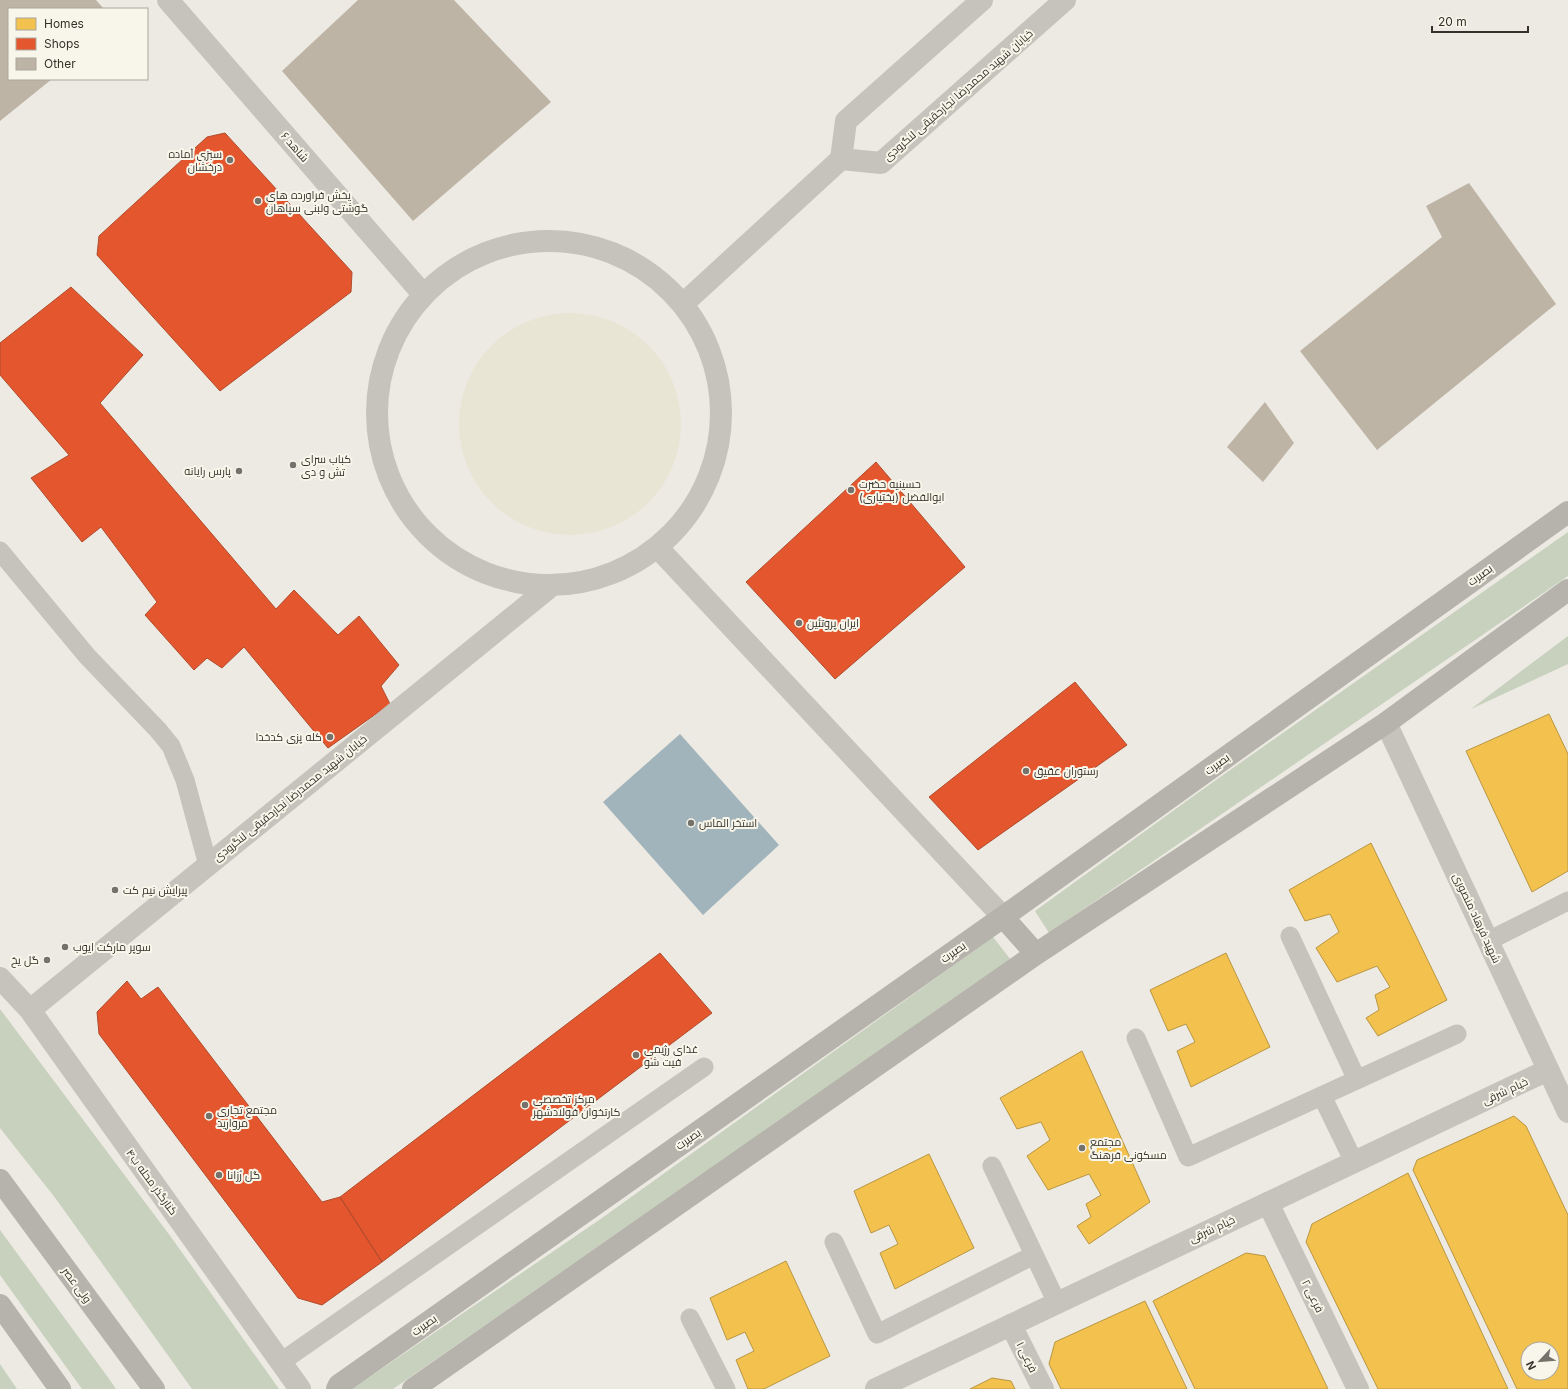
<svg xmlns="http://www.w3.org/2000/svg" width="1568" height="1389" font-family="Inter,Cairo,sans-serif">
  <style>
    .green { fill: #c8d1be }
    .plaza { fill: #e9e5d4 }
    .water { fill: #a1b3bb }
    .homes { fill: #f2c14e; stroke: #b99643; fill-rule: evenodd }
    .shops { fill: #e4572e; stroke: #b04c2d }
    .building { fill: #beb4a6 }
    .lines { fill: none; stroke-linecap: round; stroke-linejoin: round }
    .service { stroke: #c5c3bc; stroke-width: 19 }
    .minor { stroke: #c5c3bc; stroke-width: 22 }
    .tertiary { stroke: #c5c3bc; stroke-width: 22 }
    .secondary { stroke: #b6b3ac; stroke-width: 22 }
    .poi-dot { fill: #75726b; stroke: #f8f6ea; stroke-width: 1.5 }
    .labels { text-anchor: middle; dominant-baseline: central; stroke-width: 4; stroke-linejoin: round; paint-order: stroke }
    .street-label { font-size: 11px; fill: #35312a; stroke: #f8f6ea }
    .poi-label { font-size: 11px; fill: #35312a; stroke: #f8f6ea; text-anchor: start }
  </style>
  <rect width="100%" height="100%" fill="#eceae3"/>
  <path class="green" d="M 1568,532 L 1568,576 L 1049,933 L 1035,911 L 1199,792 Z
    M 1568,636 L 1568,664 L 1471,709 Z
    M 993,937 L 1011,960 L 393,1389 L 352,1389 L 602,1218 Z
    M 0,1009 L 171,1237 L 279,1389 L 192,1389 L 56,1199 L 0,1128 Z
    M 0,1230 L 107,1376 L 116,1389 L 82,1389 L 0,1275 Z
    M 0,1364 L 17,1389 L 0,1389 Z"/>
  <path class="plaza" d="M459 424a111 111 0 1 1 222 0a111 111 0 1 1-222 0Z"/>
  <path class="water" d="M 680,734 L 779,845 L 703,915 L 603,802 Z"/>
  <path class="homes" d="M 1549,714 L 1568,754 L 1568,871 L 1532,892 L 1466,751 Z
    M 1371,843 L 1447,1000 L 1378,1036 L 1366,1018 L 1379,1010 L 1375,995 L 1390,987 L 1377,966 L 1337,982 L 1316,948 L 1339,932 L 1330,914 L 1305,921 L 1289,890 Z
    M 1226,953 L 1270,1047 L 1191,1087 L 1177,1051 L 1195,1042 L 1186,1024 L 1168,1031 L 1150,990 Z
    M 1082,1051 L 1150,1202 L 1089,1244 L 1077,1226 L 1091,1217 L 1086,1204 L 1101,1195 L 1089,1174 L 1048,1190 L 1027,1156 L 1050,1140 L 1041,1122 L 1017,1129 L 1000,1098 Z
    M 1514,1116 L 1526,1126 L 1568,1215 L 1568,1389 L 1517,1389 L 1413,1170 L 1417,1160 ZM 1528,1349 L 1552,1349 L 1552,1373 L 1528,1373 Z
    M 929,1154 L 974,1248 L 895,1289 L 880,1253 L 898,1244 L 889,1225 L 871,1233 L 854,1191 Z
    M 1408,1173 L 1508,1389 L 1378,1389 L 1306,1242 L 1312,1224 Z
    M 1246,1253 L 1265,1256 L 1328,1389 L 1195,1389 L 1153,1301 Z
    M 786,1261 L 830,1356 L 764,1389 L 748,1389 L 736,1360 L 754,1351 L 745,1332 L 727,1340 L 710,1298 Z
    M 1145,1301 L 1187,1389 L 1061,1389 L 1049,1364 L 1055,1342 Z
    M 992,1378 L 1011,1381 L 1015,1389 L 970,1389 Z"/>
  <path class="shops" d="M 225,133 L 352,272 L 351,292 L 220,391 L 97,255 L 99,236 L 207,137 Z
    M 71,287 L 143,355 L 100,403 L 276,609 L 294,590 L 338,635 L 359,616 L 399,665 L 381,686 L 390,704 L 328,748 L 244,647 L 222,668 L 207,658 L 194,670 L 145,615 L 157,602 L 101,527 L 82,542 L 31,478 L 69,455 L 0,375 L 0,343 Z
    M 876,462 L 965,567 L 835,679 L 746,582 Z
    M 1075,682 L 1127,745 L 978,850 L 929,797 Z
    M 660,953 L 712,1013 L 382,1262 L 340,1197 Z
    M 127,981 L 141,999 L 158,987 L 322,1202 L 340,1197 L 382,1262 L 322,1305 L 298,1298 L 99,1034 L 97,1012 Z"/>
  <path class="building" d="M 0,0 L 96,0 L 104,9 L 9,9 L 9,79 L 52,79 L 0,121 Z
    M 358,0 L 454,0 L 551,102 L 413,221 L 282,71 Z
    M 1469,183 L 1556,304 L 1377,450 L 1300,351 L 1442,237 L 1426,206 Z
    M 1265,402 L 1294,443 L 1263,482 L 1227,447 Z"/>
  <g class="lines">
    <path class="service" d="M 0,551 L 87,656 L 158,730 L 171,746 L 185,780 L 208,865
      M 1290,936 L 1357,1080
      M 1488,941 L 1568,901
      M 1136,1038 L 1188,1157 L 1457,1034
      M 1322,1096 L 1354,1162
      M 992,1166 L 1057,1303
      M 834,1242 L 877,1334 L 1034,1255
      M 690,1318 L 726,1389
      M 281,1362 L 704,1067"/>
    <path class="minor" d="M 1268,1203 L 1358,1389
      M 1011,1325 L 1043,1389"/>
    <path class="tertiary" d="M 168,0 L 422,293
      M 841,159 L 881,163 L 1065,0
      M377 413a172 172 0 1 1 344 0a172 172 0 1 1-344 0Z
      M 683,304 L 841,159 L 846,121 L 982,0
      M 658,548 L 1003,917
      M 1386,723 L 1568,1112
      M 0,978 L 30,1010 L 300,1389
      M 30,1010 L 550,587
      M 876,1389 L 1548,1070"/>
    <path class="secondary" d="M 1003,917 L 1036,954
      M 0,1180 L 154,1389
      M 0,1305 L 60,1389
      M 337,1389 L 339,1385 L 1003,917 L 1568,512
      M 413,1389 L 1036,954 L 1386,723 L 1568,590"/>
  </g>
  <g class="poi-dot">
    <circle cx="230" cy="160" r="4"/>
    <circle cx="258" cy="201" r="4"/>
    <circle cx="293" cy="465" r="4"/>
    <circle cx="239" cy="471" r="4"/>
    <circle cx="851" cy="490" r="4"/>
    <circle cx="799" cy="623" r="4"/>
    <circle cx="330" cy="737" r="4"/>
    <circle cx="1026" cy="771" r="4"/>
    <circle cx="691" cy="823" r="4"/>
    <circle cx="115" cy="890" r="4"/>
    <circle cx="65" cy="947" r="4"/>
    <circle cx="47" cy="960" r="4"/>
    <circle cx="636" cy="1055" r="4"/>
    <circle cx="525" cy="1105" r="4"/>
    <circle cx="209" cy="1116" r="4"/>
    <circle cx="1082" cy="1148" r="4"/>
    <circle cx="219" cy="1175" r="4"/>
  </g>
  <g class="labels">
    <g class="street-label">
      <text transform="translate(958 95) rotate(-41)">خیابان شهید محمدرضا نجارحقیقی لنگرودی</text>
      <text transform="translate(295 147) rotate(49)">شاهد ۶</text>
      <text transform="translate(1480 575) rotate(-36)">بصیرت</text>
      <text transform="translate(1217 764) rotate(-36)">بصیرت</text>
      <text transform="translate(290 798) rotate(-39)">خیابان شهید محمدرضا نجارحقیقی لنگرودی</text>
      <text transform="translate(1477 918) rotate(65)">شهید فرهاد منصوری</text>
      <text transform="translate(953 952) rotate(-35)">بصیرت</text>
      <text transform="translate(1505 1091) rotate(-25)">خیام شرقی</text>
      <text transform="translate(688 1139) rotate(-35)">بصیرت</text>
      <text transform="translate(152 1182) rotate(54)">کنارگذر محله ب۴</text>
      <text transform="translate(1212 1229) rotate(-25)">خیام شرقی</text>
      <text transform="translate(77 1285) rotate(54)">ولی عصر</text>
      <text transform="translate(1313 1296) rotate(64)">فرعی ۲</text>
      <text transform="translate(424 1325) rotate(-35)">بصیرت</text>
      <text transform="translate(1027 1357) rotate(64)">فرعی ۱</text>
    </g>
    <g class="poi-label">
      <text x="222" y="154" text-anchor="end">سبزی آماده<tspan x="222" dy="13">درخشان</tspan></text>
      <text x="266" y="195">پخش فراورده های<tspan x="266" dy="13">گوشتی ولبنی سپاهان</tspan></text>
      <text x="301" y="459">کباب سرای<tspan x="301" dy="13">تش و دی</tspan></text>
      <text x="231" y="471" text-anchor="end">پارس رایانه</text>
      <text x="859" y="484">حسینیه حضرت<tspan x="859" dy="13">ابوالفضل (بختیاری)</tspan></text>
      <text x="807" y="623">ایران پروتئین</text>
      <text x="322" y="737" text-anchor="end">کله پزی کدخدا</text>
      <text x="1034" y="771">رستوران عقیق</text>
      <text x="699" y="823">استخر الماس</text>
      <text x="123" y="890">پیرایش نیم کت</text>
      <text x="73" y="947">سوپر مارکت ایوب</text>
      <text x="39" y="960" text-anchor="end">گل یخ</text>
      <text x="644" y="1049">غذای رژیمی<tspan x="644" dy="13">فیت شو</tspan></text>
      <text x="533" y="1099">مرکز تخصصی<tspan x="533" dy="13">کارتخوان فولادشهر</tspan></text>
      <text x="217" y="1110">مجتمع تجاری<tspan x="217" dy="13">مروارید</tspan></text>
      <text x="1090" y="1142">مجتمع<tspan x="1090" dy="13">مسکونی فرهنگ</tspan></text>
      <text x="227" y="1175">گل رُزانا</text>
    </g>
  </g>
  <rect x="8" y="8" width="140" height="72" fill="#f8f6ea" stroke="#aaa79d"/>
  <rect x="16" y="18" width="20" height="12" fill="#f2c14e" stroke="#aaa79d"/>
  <text x="44" y="28" font-size="12" fill="#35312a">Homes</text>
  <rect x="16" y="38" width="20" height="12" fill="#e4572e" stroke="#aaa79d"/>
  <text x="44" y="48" font-size="12" fill="#35312a">Shops</text>
  <rect x="16" y="58" width="20" height="12" fill="#beb4a6" stroke="#aaa79d"/>
  <text x="44" y="68" font-size="12" fill="#35312a">Other</text>
  <g transform="translate(1540 1361) rotate(244)"><circle r="19" fill="#f8f6ea" stroke="#aaa79d"/>
  <path d="M0-3L7 15L0 10L-7 15Z" fill="#75726b"/>
  <text y="-6" font-size="11" font-weight="bold" text-anchor="middle" fill="#35312a">N</text>
  </g>
  <path d="M1432 26v6h96v-6" fill="none" stroke="#35312a" stroke-width="2"/>
  <text x="1438" y="26" font-size="12" fill="#35312a" stroke="#f8f6ea" stroke-width="3" paint-order="stroke">20 m</text>
</svg>
